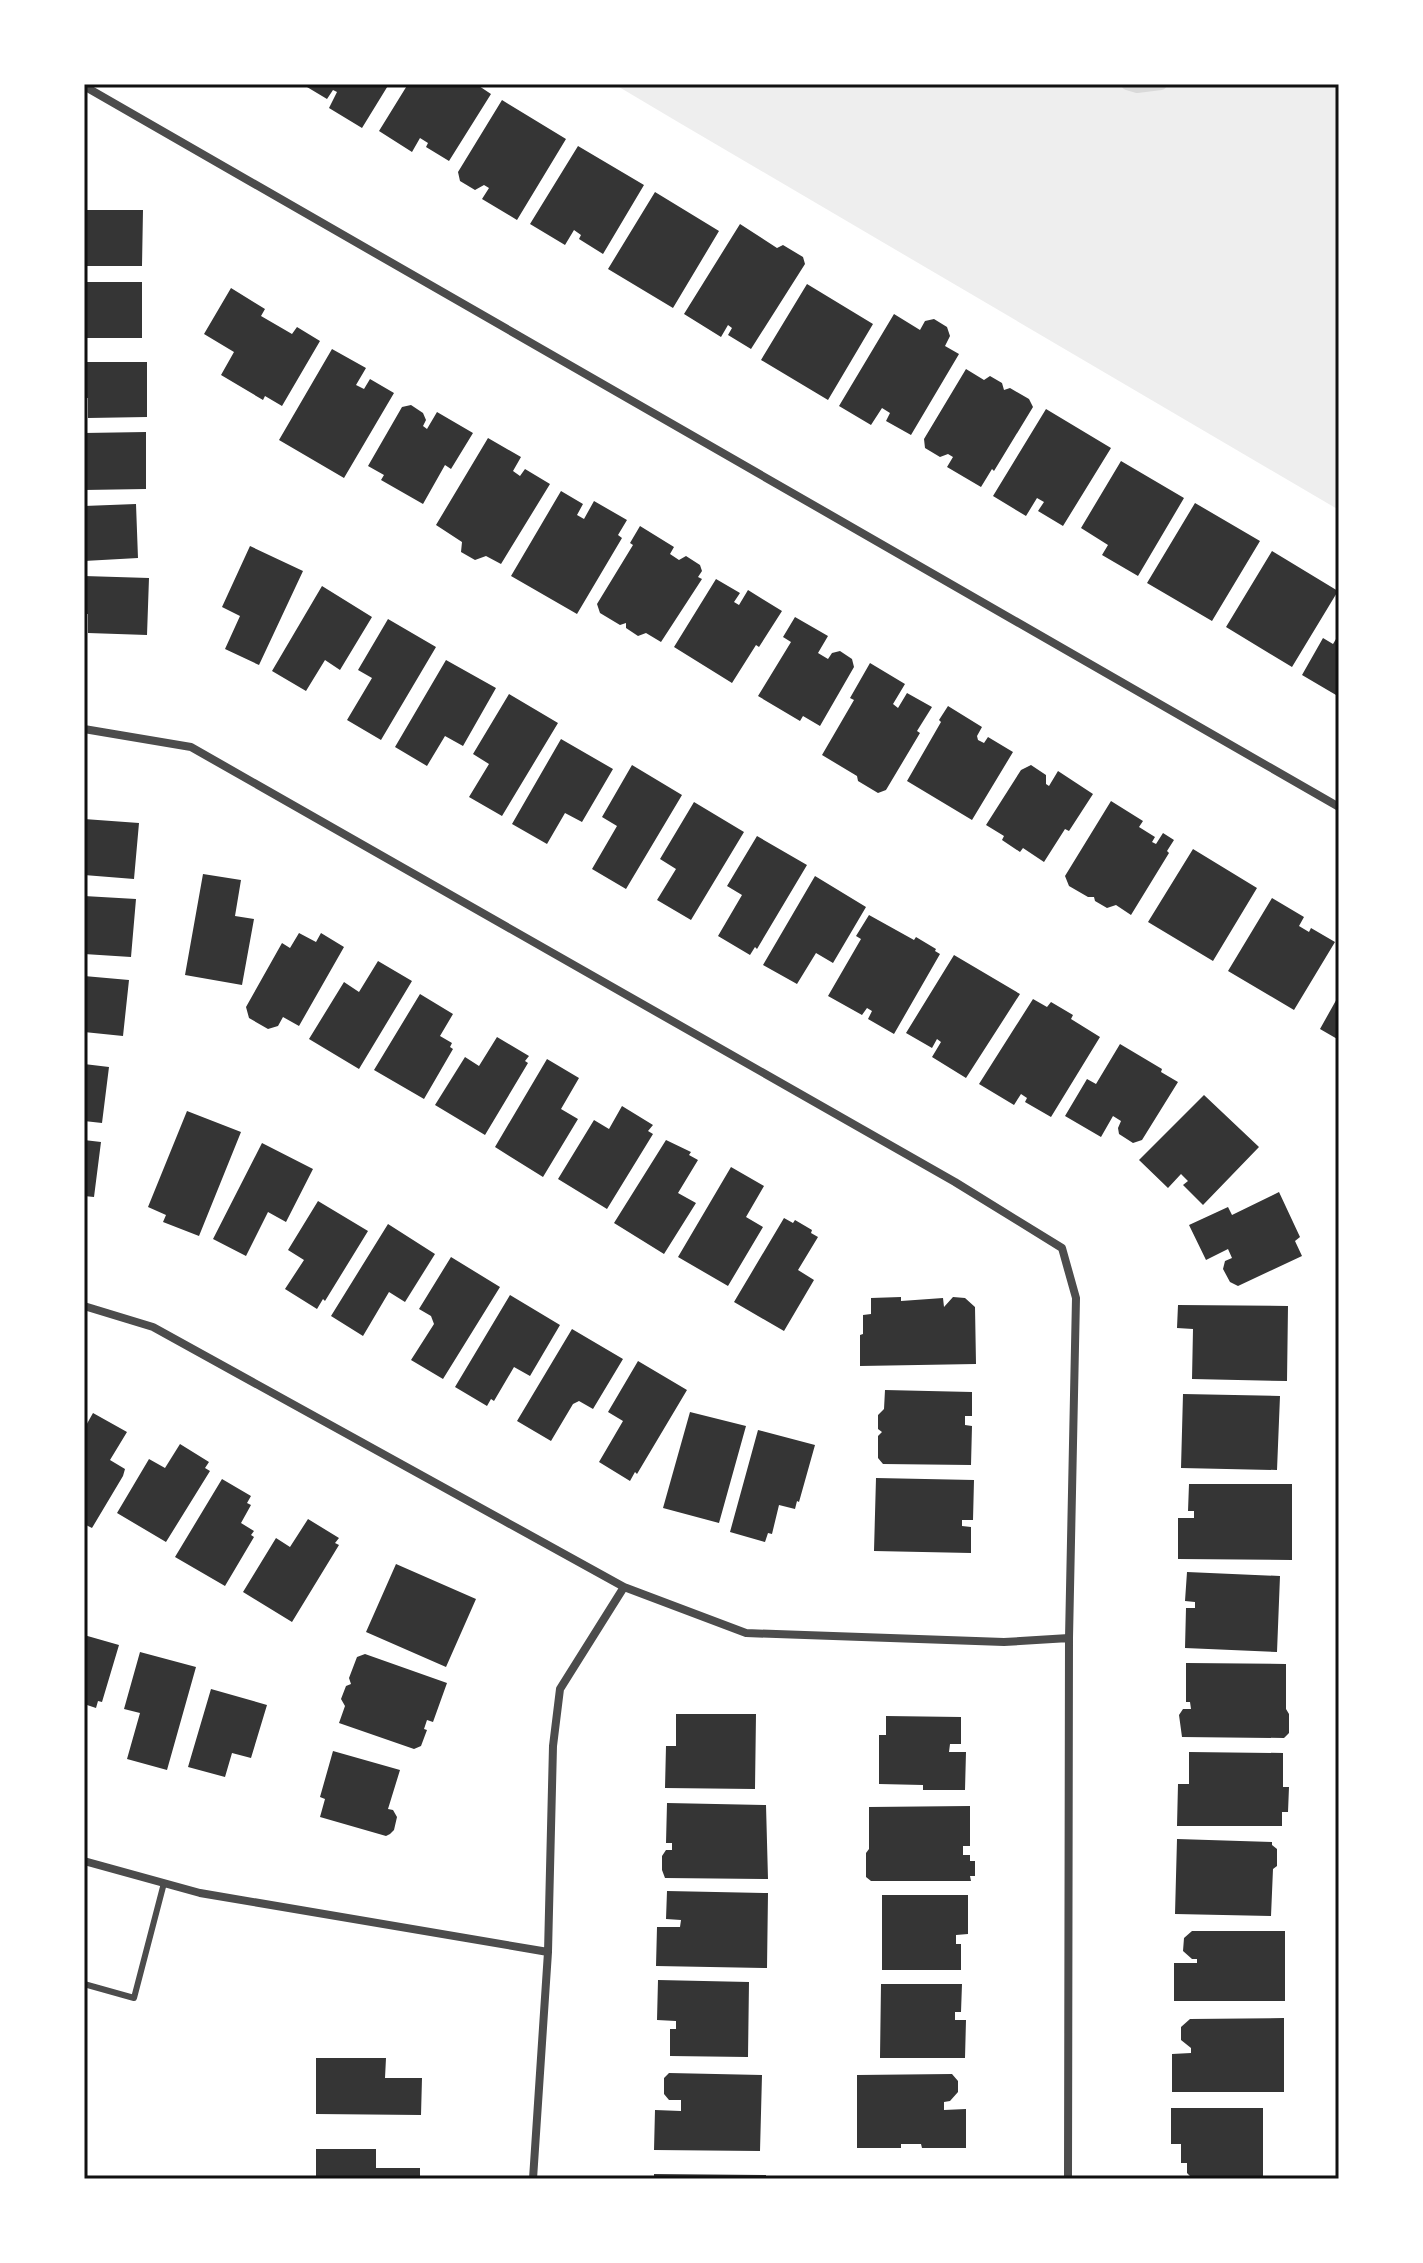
<svg xmlns="http://www.w3.org/2000/svg" width="1423" height="2263" font-family="Overpass,sans-serif">
  <style>
    .green { fill: #eee }
    .lines { fill: none; stroke-linecap: round; stroke-linejoin: round }
    .stream { stroke: #d9d9d9; stroke-width: 12 }
    .building { fill: #353535 }
    .service { stroke: #4c4c4c; stroke-width: 6 }
    .minor { stroke: #4c4c4c; stroke-width: 8 }
    .neatline { fill: none; stroke: #111; stroke-width: 3 }
  </style>
  <rect width="100%" height="100%" fill="#fff"/>
  <path class="green" d="M 614,84 L 1339,84 L 1339,510 L 678,122 Z"/>
  <g class="lines">
    <path class="stream" d="M 1127,84 L 1137,87 L 1161,84"/>
  </g>
  <path class="building" d="M 302,84 L 389,84 L 362,128 L 329,108 L 337,92 L 333,90 L 327,99 Z
    M 408,84 L 476,84 L 491,94 L 449,161 L 426,147 L 428,143 L 420,138 L 412,152 L 379,131 Z
    M 502,100 L 566,139 L 517,220 L 482,199 L 489,188 L 484,185 L 475,190 L 460,181 L 458,172 Z
    M 578,146 L 644,185 L 603,254 L 579,239 L 581,235 L 574,230 L 565,245 L 530,224 Z
    M 655,192 L 719,231 L 673,308 L 608,269 Z
    M 84,210 L 143,210 L 142,266 L 84,266 Z
    M 740,224 L 777,248 L 783,245 L 803,257 L 805,264 L 751,349 L 728,335 L 732,328 L 728,325 L 721,337 L 684,314 Z
    M 84,282 L 142,282 L 142,338 L 84,338 Z
    M 807,284 L 873,324 L 828,400 L 761,360 Z
    M 231,288 L 265,309 L 261,316 L 292,334 L 297,327 L 320,341 L 282,406 L 265,396 L 263,400 L 221,375 L 234,352 L 204,334 Z
    M 894,314 L 920,330 L 925,321 L 934,319 L 947,327 L 950,336 L 945,346 L 959,354 L 911,435 L 886,421 L 890,413 L 882,408 L 871,425 L 839,406 Z
    M 332,349 L 366,368 L 356,385 L 364,389 L 370,379 L 394,393 L 344,478 L 279,440 Z
    M 84,362 L 147,362 L 147,417 L 88,418 L 88,398 L 84,398 Z
    M 966,369 L 984,380 L 990,376 L 1002,383 L 1004,390 L 1010,388 L 1029,399 L 1033,407 L 994,471 L 992,469 L 981,487 L 947,467 L 953,457 L 948,454 L 940,457 L 925,448 L 924,439 Z
    M 411,405 L 423,413 L 426,420 L 423,426 L 427,429 L 437,412 L 473,433 L 451,469 L 445,465 L 423,504 L 381,480 L 384,475 L 368,466 L 402,407 Z
    M 1046,409 L 1111,448 L 1063,526 L 1038,511 L 1044,502 L 1037,498 L 1026,516 L 993,496 Z
    M 146,432 L 146,489 L 84,490 L 84,433 Z
    M 488,438 L 521,457 L 513,471 L 520,476 L 525,469 L 550,484 L 501,564 L 486,556 L 475,560 L 461,552 L 462,542 L 436,525 Z
    M 1121,461 L 1184,498 L 1138,576 L 1102,555 L 1108,545 L 1081,528 Z
    M 561,491 L 583,504 L 577,515 L 584,519 L 594,501 L 627,520 L 618,535 L 622,538 L 577,614 L 511,576 Z
    M 1195,503 L 1260,541 L 1212,621 L 1147,583 Z
    M 136,504 L 138,558 L 84,561 L 84,506 Z
    M 640,526 L 674,547 L 670,554 L 679,560 L 686,556 L 700,565 L 702,571 L 698,577 L 702,579 L 661,642 L 646,633 L 638,636 L 626,628 L 626,623 L 620,625 L 600,613 L 597,604 L 633,545 L 630,543 Z
    M 250,546 L 303,571 L 259,665 L 225,649 L 240,616 L 222,607 Z
    M 1272,551 L 1338,591 L 1292,667 L 1226,627 Z
    M 84,576 L 149,578 L 147,635 L 88,633 L 88,614 L 84,614 Z
    M 716,579 L 740,593 L 734,602 L 739,605 L 748,590 L 782,611 L 759,647 L 756,645 L 732,683 L 674,647 Z
    M 322,586 L 372,617 L 340,670 L 325,660 L 306,691 L 272,671 Z
    M 795,617 L 828,636 L 818,653 L 828,659 L 832,653 L 840,651 L 852,659 L 854,667 L 820,726 L 803,716 L 800,721 L 758,696 L 791,642 L 783,637 Z
    M 388,619 L 436,647 L 381,740 L 347,720 L 372,678 L 358,670 Z
    M 1339,634 L 1339,690 L 1336,695 L 1302,675 L 1323,638 L 1333,644 Z
    M 446,660 L 496,688 L 463,746 L 445,736 L 427,766 L 395,747 Z
    M 870,663 L 905,684 L 893,704 L 898,708 L 907,693 L 932,707 L 917,731 L 920,733 L 886,790 L 878,793 L 858,781 L 857,776 L 822,755 L 854,700 L 850,698 Z
    M 509,694 L 558,723 L 502,816 L 469,797 L 489,764 L 473,754 Z
    M 948,706 L 982,727 L 977,736 L 978,740 L 984,743 L 988,737 L 1013,752 L 972,820 L 907,781 L 941,722 L 939,720 Z
    M 561,739 L 613,769 L 582,822 L 565,813 L 547,844 L 512,824 Z
    M 632,765 L 682,795 L 626,889 L 592,869 L 617,826 L 602,817 Z
    M 1031,765 L 1046,775 L 1046,784 L 1049,786 L 1058,771 L 1093,794 L 1069,831 L 1065,829 L 1044,862 L 1023,848 L 1020,852 L 1002,840 L 1004,836 L 986,825 L 1021,770 Z
    M 1111,801 L 1143,821 L 1139,827 L 1155,837 L 1152,842 L 1156,844 L 1163,833 L 1174,840 L 1167,851 L 1169,853 L 1131,915 L 1116,905 L 1107,908 L 1095,901 L 1094,897 L 1088,897 L 1069,886 L 1065,876 Z
    M 694,802 L 744,832 L 691,920 L 657,900 L 676,869 L 660,859 Z
    M 84,819 L 139,823 L 134,879 L 84,875 Z
    M 757,836 L 807,865 L 757,949 L 755,947 L 750,955 L 718,936 L 742,895 L 727,886 Z
    M 1193,849 L 1257,888 L 1213,961 L 1148,922 Z
    M 203,874 L 241,880 L 235,916 L 254,919 L 242,985 L 185,975 Z
    M 815,876 L 866,907 L 833,963 L 816,953 L 797,984 L 763,965 Z
    M 84,896 L 136,899 L 131,957 L 84,954 Z
    M 1272,898 L 1304,917 L 1299,926 L 1309,932 L 1311,928 L 1335,942 L 1294,1010 L 1228,971 Z
    M 869,915 L 914,940 L 916,937 L 936,949 L 935,951 L 940,954 L 894,1034 L 868,1019 L 872,1011 L 867,1008 L 862,1015 L 828,996 L 861,939 L 856,936 Z
    M 299,933 L 316,942 L 321,933 L 344,947 L 299,1026 L 283,1017 L 278,1026 L 268,1029 L 249,1018 L 246,1007 L 282,943 L 290,948 Z
    M 954,955 L 1020,994 L 966,1078 L 932,1057 L 941,1042 L 937,1039 L 932,1048 L 906,1033 Z
    M 378,961 L 412,981 L 359,1069 L 309,1039 L 344,982 L 359,992 Z
    M 84,976 L 129,980 L 123,1036 L 84,1032 Z
    M 420,994 L 453,1014 L 440,1036 L 452,1043 L 450,1047 L 453,1049 L 424,1099 L 374,1070 Z
    M 1339,995 L 1339,1040 L 1320,1029 Z
    M 1033,999 L 1047,1007 L 1051,1002 L 1073,1015 L 1071,1019 L 1100,1037 L 1051,1117 L 1025,1102 L 1027,1098 L 1021,1094 L 1014,1105 L 979,1084 Z
    M 497,1037 L 529,1056 L 525,1061 L 528,1063 L 485,1135 L 435,1105 L 465,1057 L 479,1066 Z
    M 1120,1044 L 1162,1069 L 1161,1072 L 1178,1082 L 1142,1140 L 1133,1143 L 1119,1134 L 1118,1128 L 1121,1121 L 1113,1116 L 1101,1137 L 1065,1116 L 1087,1079 L 1096,1084 Z
    M 547,1059 L 579,1078 L 561,1109 L 578,1119 L 543,1177 L 495,1147 Z
    M 84,1064 L 109,1067 L 102,1123 L 84,1121 Z
    M 1204,1095 L 1259,1147 L 1203,1205 L 1183,1185 L 1188,1181 L 1181,1174 L 1168,1188 L 1139,1160 Z
    M 622,1106 L 653,1125 L 648,1131 L 653,1134 L 607,1209 L 558,1179 L 594,1120 L 609,1129 Z
    M 187,1111 L 241,1132 L 199,1236 L 163,1222 L 166,1215 L 148,1207 Z
    M 84,1140 L 101,1142 L 94,1197 L 84,1196 Z
    M 666,1140 L 691,1152 L 689,1155 L 698,1160 L 678,1193 L 696,1203 L 664,1254 L 614,1223 Z
    M 262,1143 L 313,1169 L 286,1222 L 268,1212 L 246,1256 L 213,1239 Z
    M 731,1167 L 764,1186 L 746,1217 L 763,1227 L 728,1286 L 678,1257 Z
    M 1279,1192 L 1300,1237 L 1295,1241 L 1302,1256 L 1238,1286 L 1230,1282 L 1223,1269 L 1225,1261 L 1232,1258 L 1228,1249 L 1206,1260 L 1189,1225 L 1228,1207 L 1232,1215 Z
    M 318,1201 L 368,1231 L 325,1301 L 323,1299 L 317,1309 L 285,1289 L 304,1260 L 288,1250 Z
    M 784,1218 L 793,1223 L 795,1220 L 812,1230 L 811,1233 L 818,1237 L 798,1270 L 814,1280 L 784,1331 L 734,1302 Z
    M 388,1224 L 435,1254 L 405,1302 L 389,1292 L 363,1336 L 331,1316 Z
    M 451,1257 L 500,1287 L 443,1379 L 411,1360 L 434,1324 L 431,1316 L 419,1309 Z
    M 510,1295 L 560,1325 L 530,1376 L 514,1367 L 494,1401 L 491,1399 L 487,1406 L 455,1387 Z
    M 901,1297 L 901,1301 L 943,1298 L 944,1307 L 953,1297 L 965,1298 L 975,1307 L 976,1364 L 860,1366 L 860,1335 L 863,1334 L 863,1315 L 871,1314 L 871,1298 Z
    M 1178,1305 L 1288,1306 L 1287,1381 L 1192,1379 L 1193,1329 L 1177,1328 Z
    M 572,1329 L 623,1359 L 593,1409 L 579,1401 L 573,1404 L 551,1441 L 517,1421 Z
    M 638,1361 L 687,1390 L 637,1474 L 635,1472 L 630,1481 L 599,1462 L 623,1421 L 608,1412 Z
    M 885,1390 L 972,1392 L 972,1416 L 965,1416 L 965,1425 L 972,1426 L 971,1465 L 883,1464 L 878,1458 L 878,1436 L 882,1432 L 878,1429 L 878,1415 L 884,1409 Z
    M 1183,1394 L 1280,1396 L 1277,1470 L 1181,1468 Z
    M 690,1412 L 746,1426 L 719,1523 L 663,1508 Z
    M 93,1413 L 127,1432 L 110,1460 L 125,1469 L 123,1476 L 92,1528 L 84,1524 L 84,1429 Z
    M 758,1430 L 815,1445 L 799,1502 L 797,1501 L 795,1509 L 779,1505 L 772,1534 L 768,1533 L 765,1542 L 730,1532 Z
    M 180,1444 L 209,1462 L 205,1468 L 210,1471 L 166,1542 L 117,1513 L 149,1459 L 165,1468 Z
    M 876,1478 L 974,1480 L 973,1520 L 962,1520 L 962,1526 L 971,1527 L 971,1553 L 874,1551 Z
    M 222,1479 L 251,1496 L 247,1503 L 251,1505 L 241,1523 L 254,1531 L 251,1535 L 254,1537 L 225,1586 L 175,1557 Z
    M 1189,1484 L 1292,1484 L 1292,1560 L 1178,1559 L 1178,1518 L 1194,1518 L 1194,1511 L 1188,1511 Z
    M 308,1519 L 339,1538 L 335,1543 L 339,1545 L 292,1622 L 243,1592 L 276,1538 L 290,1547 Z
    M 396,1564 L 476,1599 L 446,1667 L 366,1632 Z
    M 1187,1572 L 1280,1576 L 1277,1652 L 1185,1648 L 1186,1608 L 1195,1608 L 1195,1602 L 1185,1601 Z
    M 84,1635 L 119,1645 L 102,1702 L 98,1701 L 96,1708 L 84,1704 Z
    M 140,1652 L 196,1667 L 167,1770 L 127,1759 L 140,1713 L 124,1709 Z
    M 365,1654 L 447,1683 L 433,1722 L 427,1720 L 424,1729 L 427,1730 L 421,1746 L 414,1749 L 339,1723 L 345,1706 L 341,1699 L 346,1686 L 351,1684 L 349,1678 L 357,1657 Z
    M 1186,1663 L 1286,1664 L 1286,1709 L 1289,1714 L 1289,1733 L 1284,1738 L 1182,1737 L 1179,1715 L 1183,1709 L 1191,1709 L 1190,1702 L 1186,1702 Z
    M 211,1689 L 267,1705 L 251,1758 L 232,1753 L 225,1777 L 188,1767 Z
    M 676,1714 L 756,1714 L 755,1789 L 665,1788 L 666,1746 L 676,1746 Z
    M 886,1716 L 961,1717 L 961,1744 L 950,1744 L 949,1752 L 966,1752 L 965,1790 L 923,1790 L 923,1785 L 879,1784 L 879,1735 L 886,1735 Z
    M 333,1751 L 400,1770 L 388,1809 L 393,1810 L 397,1817 L 394,1830 L 390,1834 L 386,1836 L 320,1817 L 325,1799 L 320,1797 Z
    M 1189,1752 L 1283,1753 L 1283,1787 L 1289,1787 L 1288,1812 L 1282,1812 L 1282,1826 L 1177,1826 L 1178,1784 L 1189,1784 Z
    M 667,1803 L 766,1805 L 768,1879 L 665,1878 L 662,1870 L 662,1856 L 666,1850 L 672,1850 L 672,1843 L 666,1843 Z
    M 970,1806 L 970,1846 L 963,1846 L 963,1855 L 970,1855 L 970,1861 L 975,1861 L 975,1876 L 970,1876 L 971,1881 L 871,1881 L 866,1877 L 866,1853 L 869,1849 L 869,1807 Z
    M 1177,1839 L 1272,1842 L 1272,1845 L 1277,1849 L 1277,1866 L 1273,1869 L 1271,1916 L 1175,1914 Z
    M 667,1891 L 768,1893 L 767,1968 L 656,1966 L 657,1927 L 680,1927 L 681,1920 L 666,1919 Z
    M 882,1895 L 968,1895 L 968,1934 L 956,1935 L 956,1944 L 961,1944 L 961,1970 L 882,1970 Z
    M 1192,1931 L 1285,1931 L 1285,2001 L 1174,2001 L 1174,1963 L 1197,1963 L 1197,1959 L 1192,1959 L 1183,1951 L 1184,1938 Z
    M 658,1980 L 749,1982 L 748,2057 L 670,2056 L 670,2029 L 676,2029 L 676,2021 L 657,2020 Z
    M 881,1984 L 962,1984 L 961,2012 L 955,2012 L 955,2020 L 966,2020 L 965,2058 L 880,2058 Z
    M 1284,2018 L 1284,2092 L 1172,2092 L 1172,2054 L 1191,2053 L 1191,2048 L 1181,2040 L 1181,2027 L 1190,2019 Z
    M 316,2058 L 386,2058 L 385,2078 L 422,2078 L 421,2115 L 316,2114 Z
    M 669,2073 L 762,2075 L 760,2151 L 654,2150 L 655,2110 L 681,2111 L 681,2100 L 669,2100 L 664,2094 L 664,2078 Z
    M 952,2074 L 958,2081 L 958,2092 L 950,2101 L 944,2102 L 944,2110 L 966,2109 L 966,2148 L 922,2148 L 921,2144 L 901,2144 L 901,2148 L 857,2148 L 857,2075 Z
    M 1171,2108 L 1263,2108 L 1263,2179 L 1193,2179 L 1187,2173 L 1187,2163 L 1181,2163 L 1181,2144 L 1171,2144 Z
    M 316,2149 L 376,2149 L 376,2168 L 420,2168 L 420,2179 L 316,2179 Z
    M 654,2174 L 766,2175 L 766,2179 L 654,2179 Z"/>
  <g class="lines">
    <path class="service" d="M 84,1984 L 134,1998 L 164,1883"/>
    <path class="minor" d="M 84,86 L 1339,807
      M 84,729 L 191,747 L 955,1182 L 1062,1248 L 1076,1298 L 1069,1638 L 1068,2179
      M 84,1306 L 153,1327 L 624,1587 L 746,1633 L 1004,1642 L 1069,1638
      M 84,1861 L 200,1893 L 548,1952
      M 533,2179 L 548,1952 L 553,1746 L 560,1689 L 624,1587"/>
  </g>
  <rect width="1423" height="2263" fill="none" stroke="#ffffff" stroke-width="172"/>
  <rect x="86" y="86" width="1251" height="2091" class="neatline"/>
</svg>
